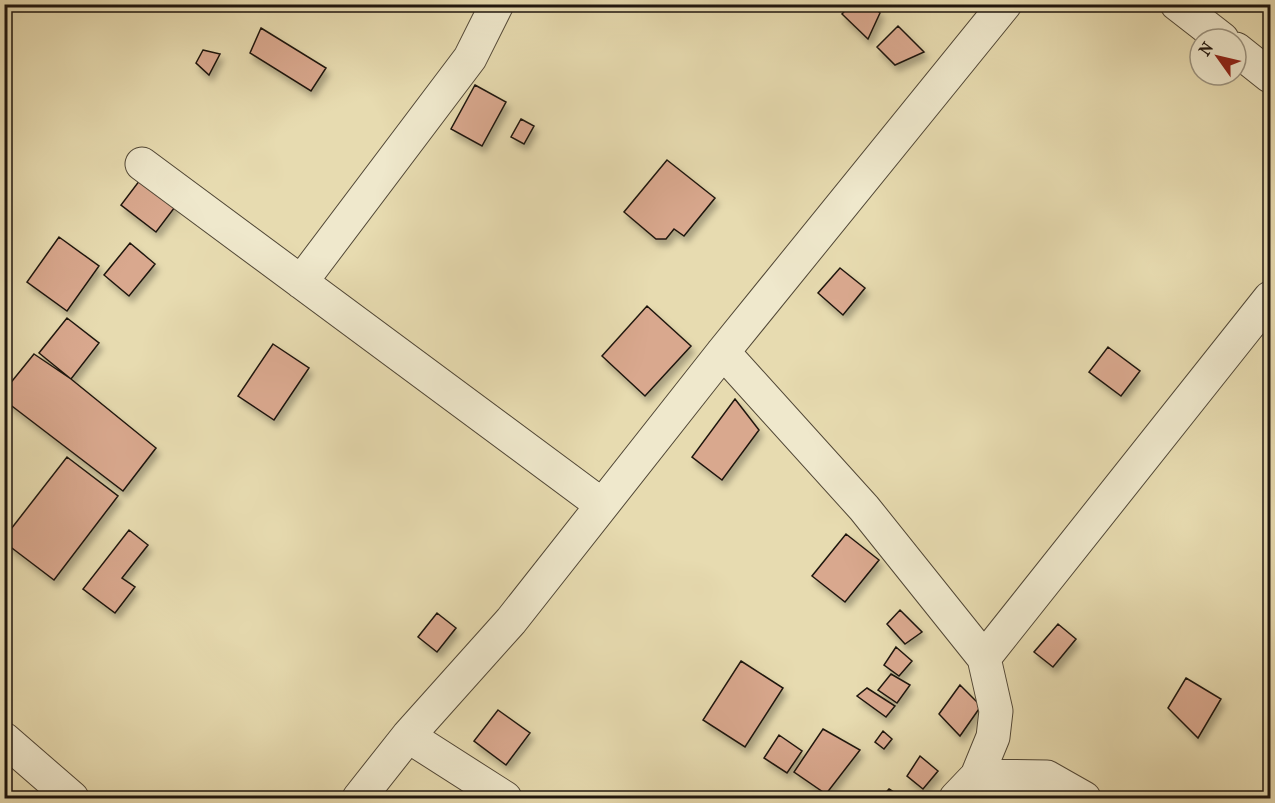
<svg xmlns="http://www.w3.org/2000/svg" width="1275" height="803" font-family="'IM FELL French Canon',serif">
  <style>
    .building { fill: #d9a88e; stroke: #1f160e; stroke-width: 1.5; filter: url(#shadow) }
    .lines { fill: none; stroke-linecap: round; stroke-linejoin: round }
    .minor-casing { stroke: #514736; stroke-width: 35 }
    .minor { stroke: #efe8cc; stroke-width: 33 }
  </style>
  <defs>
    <filter id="shadow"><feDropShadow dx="3.5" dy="6" stdDeviation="3" flood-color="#0004"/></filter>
  </defs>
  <rect width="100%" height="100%" fill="#e7dbb0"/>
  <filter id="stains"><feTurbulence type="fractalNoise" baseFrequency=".00333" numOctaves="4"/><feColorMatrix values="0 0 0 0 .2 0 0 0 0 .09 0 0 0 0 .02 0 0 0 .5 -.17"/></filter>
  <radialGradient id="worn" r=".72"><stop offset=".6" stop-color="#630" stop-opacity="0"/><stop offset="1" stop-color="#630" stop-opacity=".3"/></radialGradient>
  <path class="building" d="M 851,4 L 871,4 L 880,13 L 868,39 L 842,14 Z
    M 898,26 L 924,52 L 895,65 L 877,47 Z
    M 261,28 L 326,68 L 311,91 L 250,53 Z
    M 203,50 L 220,54 L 209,75 L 196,63 Z
    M 475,85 L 506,102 L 482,146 L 451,129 Z
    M 521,119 L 534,126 L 524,144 L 511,137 Z
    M 667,160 L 715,198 L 684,236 L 674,229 L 666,239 L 656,239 L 624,212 Z
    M 143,176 L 178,203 L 156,232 L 121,205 Z
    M 59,237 L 99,266 L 67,311 L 27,282 Z
    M 130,243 L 155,264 L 129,296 L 104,275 Z
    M 840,268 L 865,288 L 843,315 L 818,293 Z
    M 647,306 L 691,346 L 645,396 L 602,356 Z
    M 67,318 L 99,343 L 71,379 L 39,353 Z
    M 273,344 L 309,368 L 274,420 L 238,396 Z
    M 1108,347 L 1140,371 L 1121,396 L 1089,372 Z
    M 34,354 L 71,379 L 156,448 L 123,491 L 4,400 L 4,391 Z
    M 735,399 L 759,430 L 722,480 L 692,457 Z
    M 67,457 L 118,496 L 54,580 L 4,542 L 4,538 Z
    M 129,530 L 148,545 L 122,578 L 135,587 L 115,613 L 83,589 Z
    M 846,534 L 879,560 L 845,602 L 812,576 Z
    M 900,610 L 922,632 L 905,644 L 887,624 Z
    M 437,613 L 456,628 L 437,652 L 418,637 Z
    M 1058,624 L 1076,639 L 1053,667 L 1034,652 Z
    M 896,647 L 912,661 L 899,676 L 884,665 Z
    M 741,661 L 783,688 L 745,747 L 703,720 Z
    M 891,674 L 910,685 L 897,703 L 878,690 Z
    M 1186,678 L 1221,699 L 1198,738 L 1168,708 Z
    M 960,685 L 981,706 L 960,736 L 939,714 Z
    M 867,688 L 895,706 L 886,717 L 857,696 Z
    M 498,710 L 530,733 L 506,765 L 474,741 Z
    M 823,729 L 860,750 L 826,794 L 794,772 Z
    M 883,731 L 892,739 L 884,749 L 875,742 Z
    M 779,735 L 802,751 L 787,773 L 764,758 Z
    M 920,756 L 938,771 L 923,789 L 907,776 Z
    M 889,789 L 903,798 L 881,798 Z"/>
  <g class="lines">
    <g class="minor-casing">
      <path id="minor" d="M 1177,4 L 1222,39
        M 1236,49 L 1270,76
        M 142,164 L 602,505
        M 301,282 L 470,58 L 497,4
        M 723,352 L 864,508 L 984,658 L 996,711 L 993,737 L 977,776 L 956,798
        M 984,658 L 1270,298
        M 408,736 L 505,798
        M 4,739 L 72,798
        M 977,776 L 1047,777 L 1084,798
        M 359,798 L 408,736 L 511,621 L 723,352 L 1005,4"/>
    </g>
    <use href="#minor" class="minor"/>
  </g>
  <rect width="1275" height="803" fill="none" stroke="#e7dbb0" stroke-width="24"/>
  <rect x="6" y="6" width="1263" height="791" fill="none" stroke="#1f160e" stroke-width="3"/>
  <rect x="12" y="12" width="1251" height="779" fill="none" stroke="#1f160e" stroke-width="1.5"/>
  <g transform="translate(1218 57) rotate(304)"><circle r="28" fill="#efe8cc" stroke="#9c9480" stroke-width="1.5"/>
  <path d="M0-4.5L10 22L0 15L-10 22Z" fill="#8f2418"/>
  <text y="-9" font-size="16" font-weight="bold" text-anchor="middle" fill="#1f160e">N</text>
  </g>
  <rect width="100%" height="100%" filter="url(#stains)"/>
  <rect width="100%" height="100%" fill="url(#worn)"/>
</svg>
